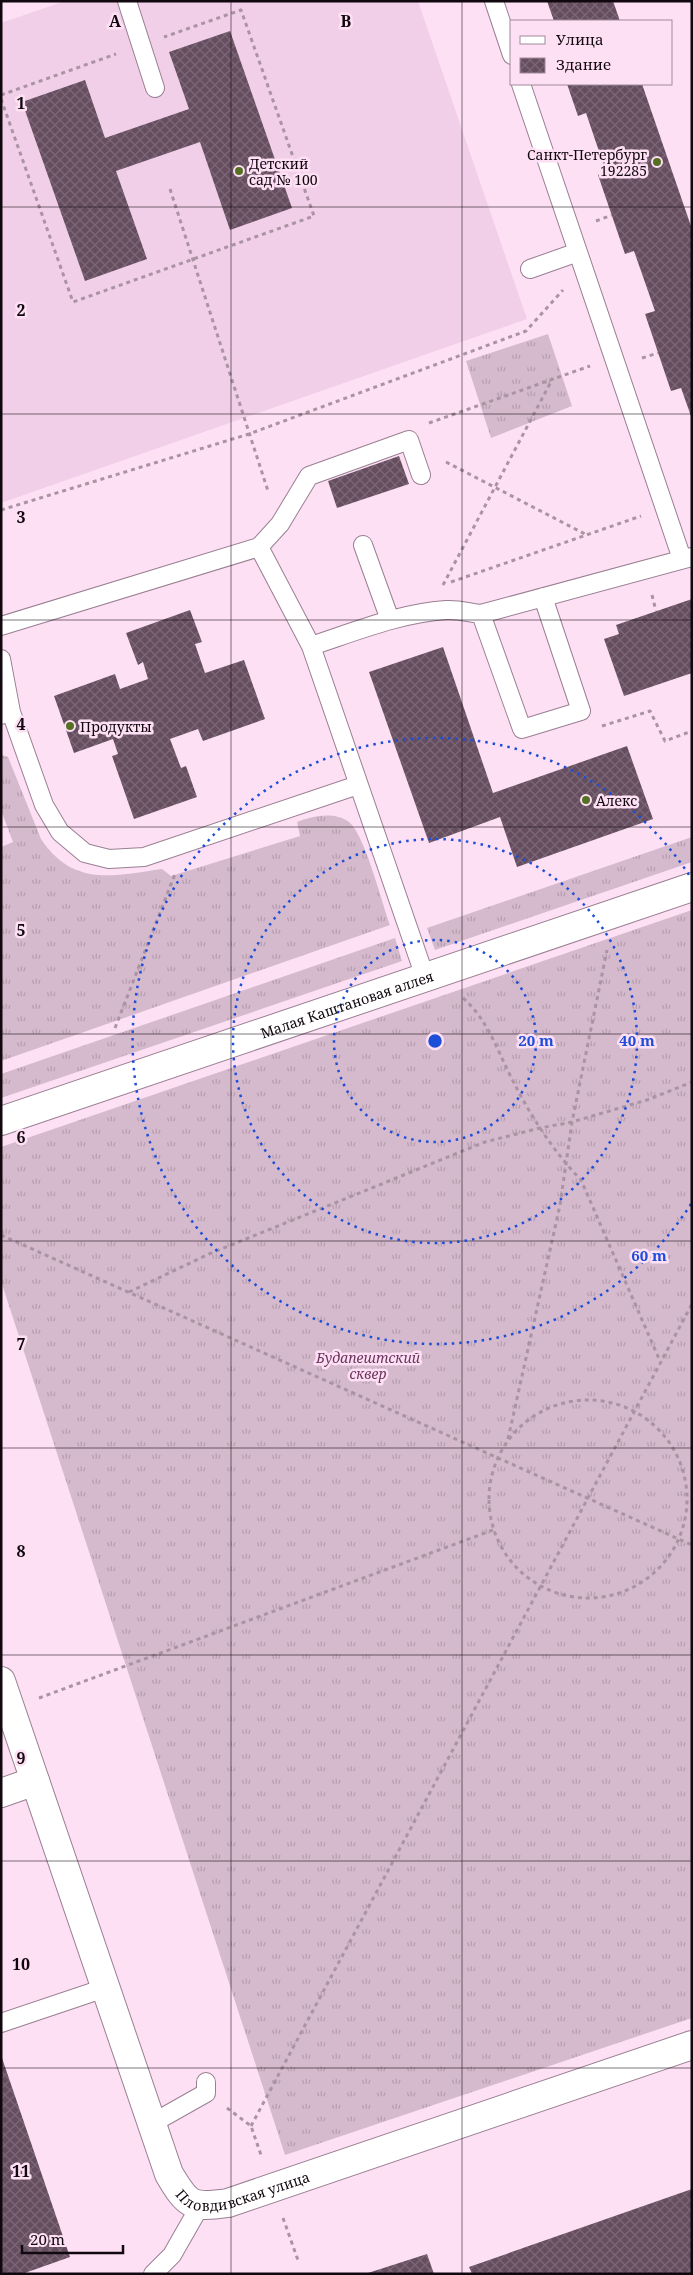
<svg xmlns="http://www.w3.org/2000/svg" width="693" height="2275" font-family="'Noto Serif',serif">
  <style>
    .built { fill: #f2cfe8 }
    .grass { fill: url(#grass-tufts) }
    .building { fill: url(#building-cross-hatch) }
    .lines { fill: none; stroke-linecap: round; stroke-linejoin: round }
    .service-casing { stroke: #997f92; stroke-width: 20 }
    .minor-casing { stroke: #997f92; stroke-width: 30 }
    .path { stroke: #aa93a3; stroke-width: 3; stroke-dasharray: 4 4; stroke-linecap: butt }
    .service { stroke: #fff; stroke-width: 18 }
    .minor { stroke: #fff; stroke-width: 28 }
    .grid { fill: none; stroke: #11080f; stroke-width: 1; stroke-opacity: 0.55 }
    .ring { fill: none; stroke: #1d4ed8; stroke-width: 2.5; stroke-dasharray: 2.5 5 }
    .poi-dot { fill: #557023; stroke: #fee0f5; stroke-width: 2 }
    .labels { text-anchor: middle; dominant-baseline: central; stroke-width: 5; stroke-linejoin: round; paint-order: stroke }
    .poi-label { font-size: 14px; fill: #11080f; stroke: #fee0f5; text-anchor: start }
    .street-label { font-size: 14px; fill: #11080f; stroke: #fee0f5 }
    .park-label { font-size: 14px; font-style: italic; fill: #6a345e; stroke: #fee0f5 }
    .grid-label { font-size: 16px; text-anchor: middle; font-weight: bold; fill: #11080f; stroke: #fee0f5; stroke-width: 5; stroke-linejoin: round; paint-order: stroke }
    .centre { fill: #1d4ed8; stroke: #fee0f5; stroke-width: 2.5 }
    .ring-label { font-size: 15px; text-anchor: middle; font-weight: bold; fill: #1d4ed8; stroke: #fee0f5; stroke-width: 5; stroke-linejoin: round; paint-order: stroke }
  </style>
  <defs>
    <pattern id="grass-tufts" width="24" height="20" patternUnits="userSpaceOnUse" patternTransform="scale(1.25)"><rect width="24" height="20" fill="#d5b9cd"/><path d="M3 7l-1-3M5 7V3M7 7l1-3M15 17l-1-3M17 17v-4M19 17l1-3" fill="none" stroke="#b69eaf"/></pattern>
    <pattern id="building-cross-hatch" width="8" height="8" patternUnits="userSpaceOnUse" patternTransform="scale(1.25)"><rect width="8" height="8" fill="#664e60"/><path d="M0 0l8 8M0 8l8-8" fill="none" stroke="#7a6876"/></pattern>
  </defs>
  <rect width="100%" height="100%" fill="#fee0f5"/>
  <path class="built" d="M 65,1 L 418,1 L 527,319 L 1,503 L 1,23 Z"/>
  <path class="grass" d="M 548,334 L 572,406 L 491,438 L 466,361 Z
    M 1,755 L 8,757 L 41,839 C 73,887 113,876 162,869 L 171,876 L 300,836 L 297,822 C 312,816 334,811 349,822 C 365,835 382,903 390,925 L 1,1061 L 1,847 L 13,842 L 1,810 Z
    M 692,837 L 692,862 L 435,950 L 427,928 Z
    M 692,910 L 692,2018 L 285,2155 L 1,1281 L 1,1147 Z
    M 395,938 L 402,961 L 1,1098 L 1,1074 Z"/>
  <path class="building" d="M 547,1 L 613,1 L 620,21 L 554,21 Z
    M 230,31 L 292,208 L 230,230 L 200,142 L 116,171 L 147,259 L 85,281 L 22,102 L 85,80 L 105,138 L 189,109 L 169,52 Z
    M 567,84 L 642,84 L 692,229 L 692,419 L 681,388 L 671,391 L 645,314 L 655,311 L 634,251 L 625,254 L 598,175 L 606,172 L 586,113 L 578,116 Z
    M 399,456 L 409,484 L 337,508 L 328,481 Z
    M 692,599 L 692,673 L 624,696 L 604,639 L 619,634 L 616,625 Z
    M 190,610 L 202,642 L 195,644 L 205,673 L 244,660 L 265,719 L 203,741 L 198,729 L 170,739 L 181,768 L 186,766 L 197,797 L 134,819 L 112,756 L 118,754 L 113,739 L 74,753 L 54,696 L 115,674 L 120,689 L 148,679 L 143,662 L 138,665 L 126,633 Z
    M 443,647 L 493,793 L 627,746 L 653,819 L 517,867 L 500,817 L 429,843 L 369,672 Z
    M 2,2058 L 70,2257 L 22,2274 L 1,2274 Z
    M 692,2189 L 692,2274 L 472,2274 L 469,2267 Z
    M 427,2254 L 434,2274 L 368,2274 L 368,2273 Z"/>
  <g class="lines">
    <g class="service-casing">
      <path id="service" d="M 127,1 L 155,88
        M 494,1 L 512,55
        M 521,84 L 682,559
        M 530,269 L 578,252
        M 363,545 L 390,620
        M 259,547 L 280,524 L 309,476 L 409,440 L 421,475
        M 481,614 L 522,729 L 581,711 L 543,597
        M 1,626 L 259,547 L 311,646 L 425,977
        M 311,646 C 354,632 400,613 446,610 C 458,609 470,613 481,614 L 692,557
        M 1,659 L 11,712
        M 1,715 L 11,712 L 44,805 L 60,832 L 85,853 L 109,859 L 144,857 L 358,785
        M 1,2023 L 105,1988
        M 151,2124 L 206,2093 L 206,2082
        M 153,2274 L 172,2255 L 200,2206"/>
    </g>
    <g class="minor-casing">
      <g id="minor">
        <path id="s1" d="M 1,1121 L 692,887"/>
        <path id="s2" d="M 1,1681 L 169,2174 C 188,2206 191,2208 228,2203 L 692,2045"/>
        <path d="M 1,1793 L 35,1781"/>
      </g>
    </g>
    <path class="path" d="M 1,95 L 116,54
      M 1,99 L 73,302 L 314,216 L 241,10 L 164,37
      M 170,189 L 268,491
      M 596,221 L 612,215
      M 642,358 L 658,353
      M 429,423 L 590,366
      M 446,462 L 585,534
      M 1,510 L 249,434 L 526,331 L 563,290
      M 451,582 L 641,516
      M 443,585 L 553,378
      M 652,595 L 656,611
      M 602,726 L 650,711 L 665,741 L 692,731
      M 463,998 C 488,1020 497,1050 512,1079 C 530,1115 553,1151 581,1180 L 660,1361
      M 115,1028 L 175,874
      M 1,1235 L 692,1545
      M 129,1292 L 209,1254 L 485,1142 L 540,1128 L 572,1122 L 647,1100 L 692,1082
      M489 1499a99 99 0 1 1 198 0a99 99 0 1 1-198 0Z
      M 508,1439 L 560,1205 L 572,1122 L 607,950
      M 39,1698 L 493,1530
      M 227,2108 L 251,2126 L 262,2158
      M 251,2126 L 692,1304
      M 283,2218 L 299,2263"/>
    <use href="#service" class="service"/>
    <use href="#minor" class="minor"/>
  </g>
  <path class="grid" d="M 231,1 L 231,2274M 462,1 L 462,2274M 1,207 L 692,207M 1,414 L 692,414M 1,620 L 692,620M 1,827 L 692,827M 1,1034 L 692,1034M 1,1241 L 692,1241M 1,1448 L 692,1448M 1,1655 L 692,1655M 1,1861 L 692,1861M 1,2068 L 692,2068"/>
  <g class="ring">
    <circle cx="435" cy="1041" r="101"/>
    <circle cx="435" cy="1041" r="202"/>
    <path d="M691 1204A303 303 0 1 1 691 878"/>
  </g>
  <g class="poi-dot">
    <circle cx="657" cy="162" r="5"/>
    <circle cx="239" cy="171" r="5"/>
    <circle cx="70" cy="726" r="5"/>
    <circle cx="586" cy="800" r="5"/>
  </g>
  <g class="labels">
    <g class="poi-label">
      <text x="647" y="154" text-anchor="end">Санкт-Петербург<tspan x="647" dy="16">192285</tspan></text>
      <text x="249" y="163">Детский<tspan x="249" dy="16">сад № 100</tspan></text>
      <text x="80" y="726">Продукты</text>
      <text x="596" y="800">Алекс</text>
    </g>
    <g class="street-label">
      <text stroke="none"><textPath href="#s1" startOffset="365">Малая Каштановая аллея</textPath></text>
      <text stroke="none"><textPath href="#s2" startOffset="610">Пловдивская улица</textPath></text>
    </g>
    <g class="park-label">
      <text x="368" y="1357">Будапештский<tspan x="368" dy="16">сквер</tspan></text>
    </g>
  </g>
  <g class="grid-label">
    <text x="115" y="27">A</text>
    <text x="346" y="27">B</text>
    <text x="21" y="109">1</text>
    <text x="21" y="316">2</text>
    <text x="21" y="523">3</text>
    <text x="21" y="730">4</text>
    <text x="21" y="936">5</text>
    <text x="21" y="1143">6</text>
    <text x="21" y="1350">7</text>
    <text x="21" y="1557">8</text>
    <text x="21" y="1764">9</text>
    <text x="21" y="1970">10</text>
    <text x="21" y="2177">11</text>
  </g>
  <circle cx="435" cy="1041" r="8" class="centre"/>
  <g class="ring-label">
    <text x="536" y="1046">20 m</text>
    <text x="637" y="1046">40 m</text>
    <text x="649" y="1261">60 m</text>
  </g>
  <rect width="693" height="2275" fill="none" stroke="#11080f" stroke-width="5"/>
  <rect x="510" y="20" width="162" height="65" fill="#fee0f5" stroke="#9f8a99"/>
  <rect x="520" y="36" width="25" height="8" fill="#ffffff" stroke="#9f8a99"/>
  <text x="556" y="45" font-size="15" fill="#11080f">Улица</text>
  <rect x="520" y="58" width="25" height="15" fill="url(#building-cross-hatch)" stroke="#9f8a99"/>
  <text x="556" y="70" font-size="15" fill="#11080f">Здание</text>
  <path d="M22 2245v8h101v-8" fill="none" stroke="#11080f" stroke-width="2.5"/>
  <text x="30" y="2245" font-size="15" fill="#11080f" stroke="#fee0f5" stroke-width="4" paint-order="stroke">20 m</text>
</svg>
